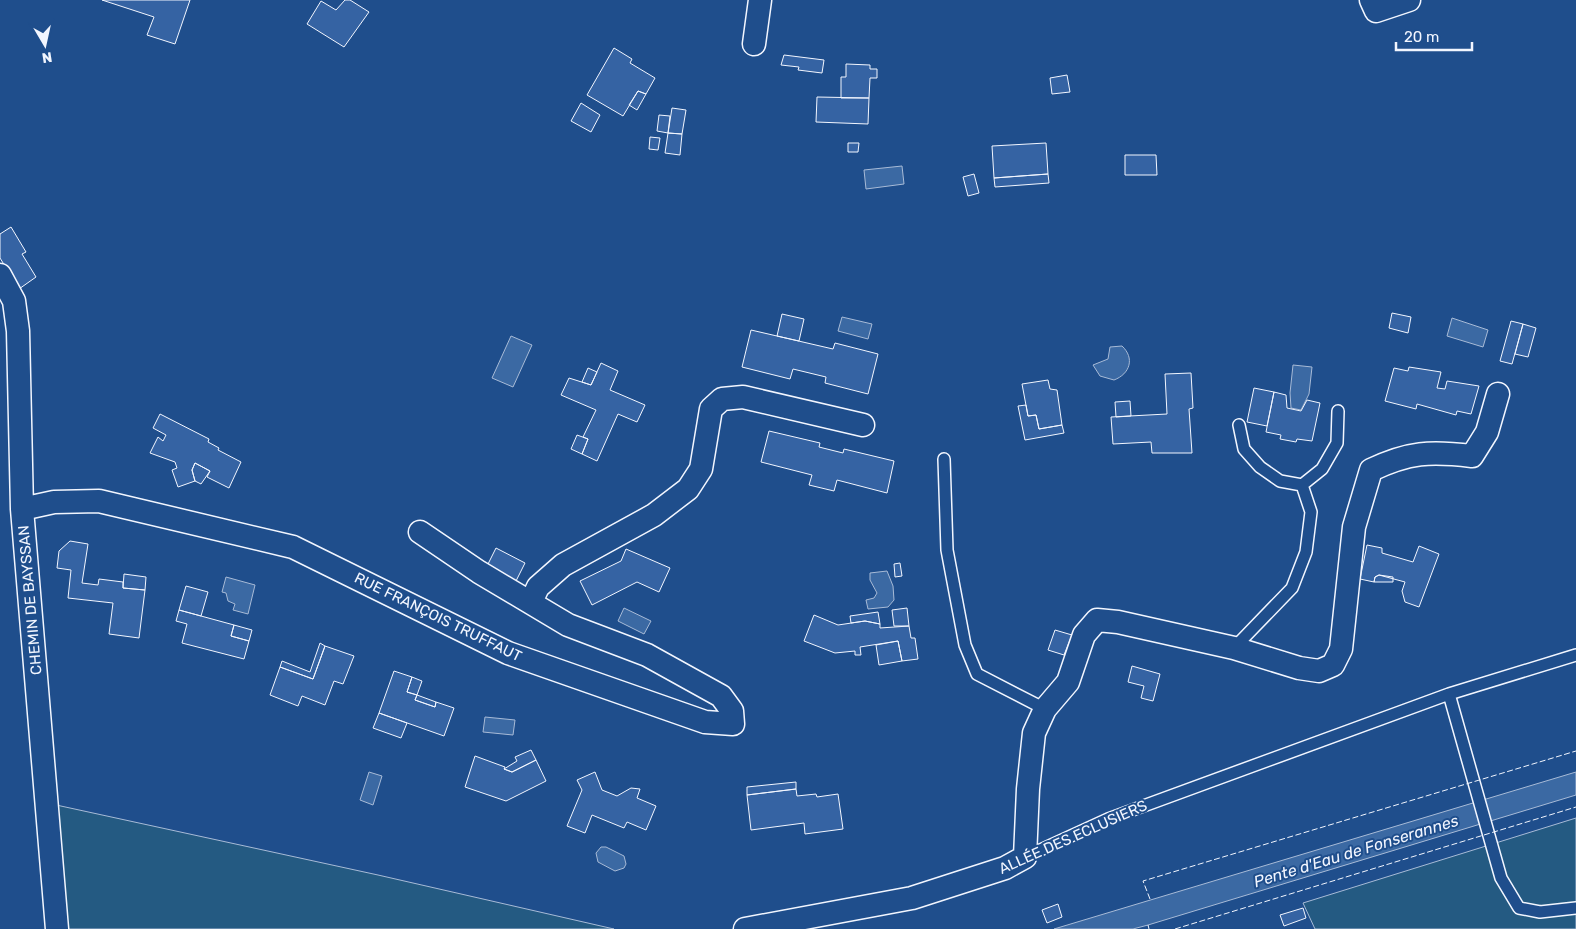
<svg xmlns="http://www.w3.org/2000/svg" width="1576" height="929" font-family="Rubik,sans-serif">
  <style>
    .green { fill: #245a82; stroke: #a8bbd7 }
    .water { fill: #3b69a3; stroke: #a8bbd7 }
    .building { fill: #3563a3; stroke: #f2f6ff }
    .lines { fill: none; stroke-linecap: round; stroke-linejoin: round }
    .service-casing { stroke: #f2f6ff; stroke-width: 14 }
    .minor-casing { stroke: #f2f6ff; stroke-width: 25 }
    .service { stroke: #1f4e8c; stroke-width: 11 }
    .minor { stroke: #1f4e8c; stroke-width: 22 }
    .fence { stroke: #f2f6ff; stroke-width: 1; stroke-dasharray: 6 2.5; stroke-linecap: butt }
    .labels { text-anchor: middle; dominant-baseline: central; stroke-width: 4; stroke-linejoin: round; paint-order: stroke }
    .street-label { font-size: 15px; fill: #f2f6ff; stroke: #1f4e8c }
    .water-label { font-size: 16px; font-style: italic; fill: #f2f6ff; stroke: #1f4e8c }
  </style>
  <rect width="100%" height="100%" fill="#1f4e8c"/>
  <path class="green" d="M 47,803 L 378,875 L 614,929 L 57,929 Z
    M 1576,818 L 1576,929 L 1315,929 L 1303,903 Z"/>
  <path class="water" d="M 902,166 L 904,184 L 866,189 L 864,170 Z
    M 842,317 L 872,324 L 868,339 L 838,331 Z
    M 1452,318 L 1488,330 L 1483,347 L 1447,336 Z
    M 511,336 L 532,345 L 513,387 L 492,378 Z
    M 1122,346 C 1135,358 1130,374 1114,380 L 1100,376 L 1093,365 L 1108,359 L 1110,347 Z
    M 1293,365 L 1312,367 L 1309,394 L 1301,410 L 1291,408 L 1290,393 Z
    M 887,571 L 893,586 L 894,600 L 888,607 L 868,609 L 866,600 L 874,598 L 877,593 L 870,580 L 870,573 Z
    M 226,577 L 255,585 L 248,614 L 233,610 L 235,604 L 228,601 L 226,593 L 222,592 Z
    M 624,608 L 651,621 L 644,634 L 618,621 Z
    M 485,717 L 515,720 L 513,735 L 483,732 Z
    M 369,772 L 382,776 L 373,805 L 360,800 Z
    M 1576,772 L 1576,795 L 1148,925 L 1133,929 L 1054,929 Z
    M 601,847 L 606,847 L 624,856 L 626,864 L 624,868 L 615,871 L 598,862 L 596,853 Z"/>
  <path class="building" d="M 102,0 L 190,0 L 175,44 L 147,35 L 154,17 Z
    M 345,0 L 350,0 L 369,12 L 344,47 L 307,24 L 321,1 L 336,10 Z
    M 614,48 L 632,59 L 630,63 L 655,78 L 646,94 L 638,91 L 623,116 L 587,95 Z
    M 784,55 L 824,60 L 822,73 L 798,70 L 799,67 L 781,65 Z
    M 846,64 L 870,65 L 870,69 L 877,69 L 877,78 L 870,78 L 869,98 L 841,98 L 841,77 L 846,77 Z
    M 1067,75 L 1070,92 L 1052,94 L 1050,78 Z
    M 638,91 L 646,94 L 637,110 L 629,105 Z
    M 817,97 L 869,98 L 868,124 L 816,122 Z
    M 581,103 L 600,115 L 591,132 L 571,121 Z
    M 672,108 L 686,110 L 682,134 L 668,133 Z
    M 659,115 L 670,116 L 668,133 L 657,131 Z
    M 668,133 L 682,134 L 680,155 L 665,153 Z
    M 650,137 L 660,138 L 658,150 L 649,149 Z
    M 848,143 L 859,143 L 858,152 L 848,152 Z
    M 1046,143 L 1048,174 L 994,178 L 992,146 Z
    M 1125,155 L 1156,155 L 1157,175 L 1125,175 Z
    M 974,174 L 979,193 L 968,196 L 963,177 Z
    M 1048,174 L 1049,183 L 995,187 L 994,178 Z
    M 11,227 L 26,252 L 22,254 L 36,277 L 19,289 L 0,258 L 0,234 Z
    M 1392,313 L 1411,317 L 1408,333 L 1389,328 Z
    M 782,314 L 804,319 L 799,341 L 777,336 Z
    M 1511,321 L 1523,324 L 1512,364 L 1500,361 Z
    M 1523,324 L 1536,328 L 1528,357 L 1515,354 Z
    M 751,330 L 833,349 L 835,343 L 878,354 L 868,394 L 825,383 L 826,377 L 793,369 L 790,379 L 742,367 Z
    M 601,363 L 618,371 L 610,390 L 645,405 L 637,422 L 618,414 L 597,461 L 582,454 L 588,439 L 583,437 L 596,410 L 561,395 L 569,378 L 591,385 Z
    M 1409,367 L 1441,372 L 1437,388 L 1445,389 L 1447,381 L 1479,386 L 1471,414 L 1457,411 L 1456,415 L 1417,404 L 1416,409 L 1385,401 L 1394,368 L 1408,371 Z
    M 588,368 L 597,372 L 591,385 L 582,382 Z
    M 1191,373 L 1193,408 L 1189,409 L 1192,453 L 1152,453 L 1151,442 L 1113,444 L 1111,417 L 1167,414 L 1165,374 Z
    M 1048,380 L 1050,389 L 1057,390 L 1062,425 L 1039,429 L 1036,415 L 1028,416 L 1022,384 Z
    M 1254,388 L 1274,392 L 1267,426 L 1247,422 Z
    M 1274,392 L 1286,395 L 1287,408 L 1301,411 L 1307,400 L 1320,403 L 1312,441 L 1297,439 L 1296,442 L 1280,439 L 1281,435 L 1266,432 Z
    M 1130,401 L 1131,416 L 1116,417 L 1115,402 Z
    M 1026,405 L 1028,416 L 1036,415 L 1039,429 L 1062,425 L 1064,433 L 1025,440 L 1018,406 Z
    M 160,414 L 209,439 L 208,442 L 219,448 L 218,450 L 241,462 L 229,488 L 207,477 L 210,471 L 195,463 L 192,470 L 195,481 L 178,487 L 172,470 L 177,468 L 175,462 L 150,453 L 158,437 L 163,441 L 166,435 L 153,428 Z
    M 769,431 L 820,443 L 819,447 L 843,453 L 844,449 L 894,461 L 887,493 L 837,480 L 834,491 L 809,485 L 812,475 L 761,462 Z
    M 577,435 L 588,439 L 582,454 L 571,449 Z
    M 195,463 L 210,471 L 201,484 L 195,481 L 192,470 Z
    M 70,541 L 88,544 L 82,583 L 98,585 L 99,579 L 123,582 L 123,588 L 145,590 L 139,638 L 109,634 L 113,603 L 68,598 L 71,570 L 57,568 L 59,551 Z
    M 1367,545 L 1382,548 L 1382,553 L 1413,562 L 1419,546 L 1439,554 L 1419,607 L 1405,602 L 1402,591 L 1405,582 L 1379,575 L 1375,577 L 1374,582 L 1360,579 Z
    M 496,548 L 525,563 L 515,583 L 486,568 Z
    M 626,549 L 670,568 L 659,592 L 637,582 L 592,605 L 580,581 L 621,561 Z
    M 900,563 L 902,576 L 895,577 L 894,564 Z
    M 124,574 L 146,577 L 145,590 L 123,588 Z
    M 1379,575 L 1393,577 L 1393,582 L 1374,582 L 1375,577 Z
    M 186,586 L 208,592 L 201,616 L 179,610 Z
    M 907,608 L 909,626 L 894,626 L 892,610 Z
    M 179,610 L 234,625 L 231,636 L 249,641 L 244,659 L 182,643 L 187,624 L 176,621 Z
    M 878,612 L 880,624 L 865,621 L 851,623 L 850,616 Z
    M 814,615 L 838,625 L 865,621 L 880,624 L 880,628 L 909,626 L 911,638 L 915,638 L 918,659 L 902,661 L 898,641 L 860,647 L 861,655 L 855,655 L 855,651 L 835,653 L 804,641 Z
    M 234,625 L 252,630 L 249,641 L 231,636 Z
    M 1055,630 L 1072,635 L 1064,655 L 1048,650 Z
    M 898,641 L 902,661 L 879,665 L 876,645 Z
    M 320,643 L 325,646 L 313,679 L 280,667 L 282,661 L 310,672 Z
    M 325,646 L 354,656 L 343,684 L 334,681 L 325,705 L 302,696 L 298,706 L 270,695 L 280,667 L 313,679 Z
    M 1132,666 L 1160,674 L 1153,701 L 1141,698 L 1144,686 L 1128,682 Z
    M 394,671 L 412,677 L 407,692 L 417,695 L 415,700 L 435,707 L 436,702 L 454,708 L 444,736 L 379,713 Z
    M 412,677 L 422,681 L 417,695 L 407,692 Z
    M 417,695 L 436,702 L 435,707 L 415,700 Z
    M 379,713 L 407,723 L 401,738 L 373,728 Z
    M 531,750 L 536,760 L 512,772 L 504,769 L 517,761 L 515,757 Z
    M 475,756 L 505,767 L 504,769 L 512,772 L 536,760 L 546,781 L 506,801 L 465,787 Z
    M 595,772 L 602,790 L 617,796 L 631,788 L 640,789 L 637,798 L 656,806 L 646,830 L 627,822 L 624,828 L 592,815 L 585,833 L 567,826 L 582,790 L 577,780 Z
    M 796,782 L 796,789 L 747,795 L 747,787 Z
    M 796,789 L 797,796 L 816,794 L 817,797 L 838,794 L 843,829 L 805,834 L 804,823 L 751,830 L 747,795 Z
    M 1058,904 L 1062,917 L 1047,923 L 1042,910 Z
    M 1303,908 L 1306,918 L 1284,926 L 1280,915 Z"/>
  <g class="lines">
    <g class="service-casing">
      <path id="service" d="M 944,459 L 947,550 L 965,645 L 977,674 L 1045,709
        M 1302,485 L 1322,469 L 1337,443 L 1338,411
        M 1234,648 L 1292,588 L 1306,552 L 1311,512 L 1302,485 L 1280,481 L 1260,467 L 1244,449 L 1239,425
        M 1449,694 L 1501,878 L 1519,908 L 1540,912 L 1576,908
        M 1025,857 L 1108,819 L 1449,694 L 1576,655"/>
    </g>
    <g class="minor-casing">
      <path id="minor" d="M 1371,0 L 1376,11 L 1409,0
        M 754,44 L 760,0
        M 0,275 L 14,301 L 18,331 L 22,509 L 57,929
        M 22,509 L 54,502 L 99,501 L 293,547 L 508,653 L 705,722 L 733,724 L 732,711 L 721,696 L 647,655 L 568,625 L 479,572 L 420,532
        M 531,602 L 538,587 L 563,565 L 654,515 L 688,489 L 701,469 L 711,409 L 722,399 L 743,397 L 863,425
        M 745,929 L 912,898 L 1005,868 L 1025,857 L 1028,789 L 1034,733 L 1045,709 L 1068,682 L 1084,635 L 1097,620 L 1118,622 L 1234,648 L 1299,668 L 1319,671 L 1333,665 L 1341,649 L 1354,527 L 1371,470 C 1409,452 1430,451 1472,456 L 1487,432 L 1498,394"/>
    </g>
    <use href="#service" class="service"/>
    <use href="#minor" class="minor"/>
    <path class="fence" d="M 1150,899 L 1143,881 L 1576,751
      M 1148,925 L 1149,929
      M 1175,929 L 1576,807"/>
  </g>
  <g class="labels">
    <g class="street-label">
      <text transform="translate(30 600) rotate(-95)">CHEMIN DE BAYSSAN</text>
      <text transform="translate(438 617) rotate(26)">RUE FRANÇOIS TRUFFAUT</text>
      <text transform="translate(1073 837) rotate(-24)">ALLÉE DES ECLUSIERS</text>
    </g>
    <g class="water-label">
      <text transform="translate(1356 851) rotate(-17)">Pente d'Eau de Fonserannes</text>
    </g>
  </g>
  <g transform="translate(45 45) rotate(171)" stroke="#1f4e8c" stroke-width="4" paint-order="stroke">
  <path d="M0-4L9 19L0 12L-9 19Z" fill="#f2f6ff"/>
  <text y="-8" font-size="14" font-weight="bold" text-anchor="middle" fill="#f2f6ff">N</text>
  </g>
  <path d="M1396 42v8h76v-8" fill="none" stroke="#f2f6ff" stroke-width="2.5"/>
  <text x="1404" y="42" font-size="15" fill="#f2f6ff" stroke="#1f4e8c" stroke-width="4" paint-order="stroke">20 m</text>
</svg>
